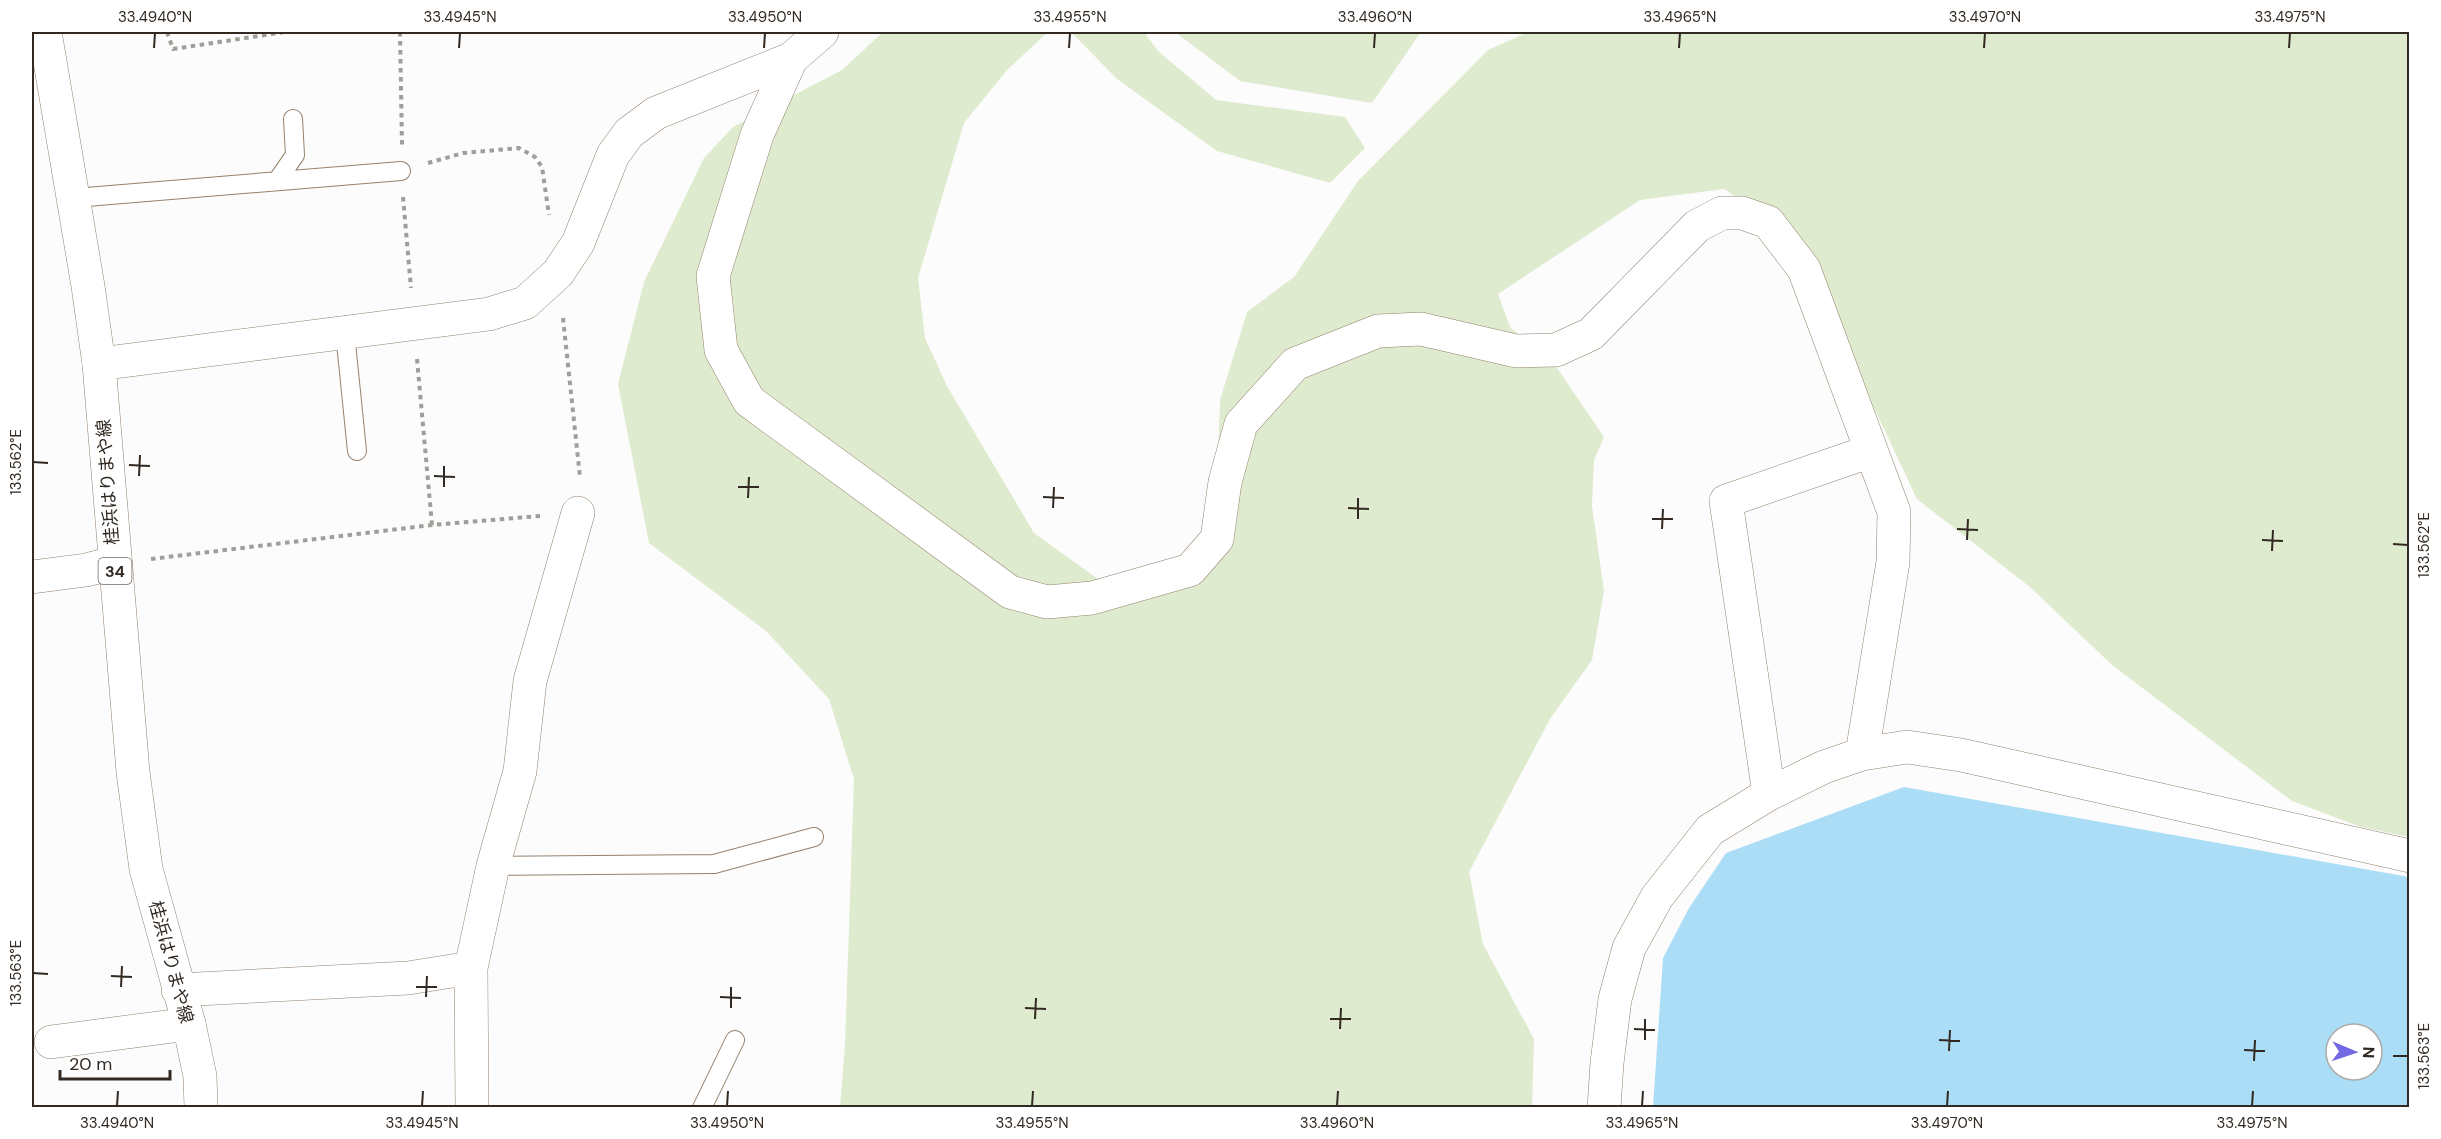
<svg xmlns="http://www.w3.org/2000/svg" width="2441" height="1139" font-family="'DM Sans','Noto Sans JP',sans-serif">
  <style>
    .green { fill: #dfebce }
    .water { fill: #acddf7; fill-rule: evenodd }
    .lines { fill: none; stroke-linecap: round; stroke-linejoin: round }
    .lane-casing { stroke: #95806d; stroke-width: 20 }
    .street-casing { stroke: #95806d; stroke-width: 34 }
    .primary-casing { stroke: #95806d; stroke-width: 34 }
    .path { stroke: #a19d99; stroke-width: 4; stroke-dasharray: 4.5 4.5; stroke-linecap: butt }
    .lane { stroke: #fff; stroke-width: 18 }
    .street { stroke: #fff; stroke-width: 33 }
    .primary { stroke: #fff; stroke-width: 33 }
    .ticks { fill: none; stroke: #322a22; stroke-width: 2 }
    .labels { text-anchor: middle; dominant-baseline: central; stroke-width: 4.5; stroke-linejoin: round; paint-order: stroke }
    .shield { fill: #fff; stroke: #706a64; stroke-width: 1.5 }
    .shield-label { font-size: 16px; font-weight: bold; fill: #322a22 }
    .street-label { font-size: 18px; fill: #322a22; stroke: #fff }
    .neatline { fill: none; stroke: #322a22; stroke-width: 2 }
    .ticks-label { font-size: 15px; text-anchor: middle; fill: #322a22 }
  </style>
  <rect width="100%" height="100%" fill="#fcfcfc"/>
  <path class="green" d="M 883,32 L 1048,32 L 1007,70 L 964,123 L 918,278 L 925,338 L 947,386 L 1034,533 L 1116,592 L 1195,576 L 1217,484 L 1220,400 L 1247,312 L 1294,277 L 1358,181 L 1488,50 L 1528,32 L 2409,32 L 2409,837 L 2361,827 L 2292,801 L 2112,665 L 2030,587 L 1917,499 L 1792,234 L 1724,189 L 1640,200 L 1498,294 L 1510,327 L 1555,365 L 1604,437 L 1594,460 L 1592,506 L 1604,591 L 1592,660 L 1550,719 L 1469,872 L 1483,944 L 1534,1039 L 1532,1107 L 840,1107 L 845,1045 L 854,779 L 829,699 L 766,631 L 649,543 L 618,384 L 644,282 L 704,158 L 733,127 L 842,70 Z
    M 1071,32 L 1144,32 L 1158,51 L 1216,100 L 1345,117 L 1365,148 L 1330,183 L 1217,151 L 1117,79 Z
    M 1175,32 L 1421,32 L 1372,103 L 1240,81 Z"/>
  <path class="water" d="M 1904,787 L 2409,877 L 2409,1107 L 1653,1107 L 1663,958 L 1689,908 L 1726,853 ZM 2336,1034 L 2372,1034 L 2372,1070 L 2336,1070 Z"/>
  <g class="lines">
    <g class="lane-casing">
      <path id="lane" d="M 277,181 L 295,155 L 293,119
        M 74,198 L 401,171
        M 345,333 L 357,451
        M 493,866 L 714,864 L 814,837
        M 702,1108 L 735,1040"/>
    </g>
    <g class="street-casing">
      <path id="street" d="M 791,59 L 757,135 L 713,276 L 721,350 L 749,401 L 1010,592 L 1047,602 L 1092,598 L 1190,570 L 1217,539 L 1225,482 L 1241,424 L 1295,364 L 1378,331 L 1421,329 L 1516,351 L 1556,350 L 1591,334 L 1697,226 L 1722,213 L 1742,213 L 1768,222 L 1804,269 L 1894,512 L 1893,562 L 1862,754
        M 99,364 L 489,314 L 525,303 L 558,273 L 578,243 L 613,155 L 629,133 L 656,113 L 791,59 L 822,32
        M 32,577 L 86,570 L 114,563
        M 1769,794 L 1726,501 L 1871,451
        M 178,990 L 408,978 L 471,968
        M 51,1042 L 189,1024
        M 472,1108 L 471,968 L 493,866 L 520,771 L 530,681 L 578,513
        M 1604,1108 L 1607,1063 L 1615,999 L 1629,948 L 1657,897 L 1710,830 L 1769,794 L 1824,767 L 1862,754 L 1907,747 L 1961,755 L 2410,856"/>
    </g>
    <g class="primary-casing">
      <path id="primary" d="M 45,32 L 88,286 L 99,364 L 133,772 L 146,869 L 189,1024 L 200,1076 L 201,1108"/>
    </g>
    <path class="path" d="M 167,32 L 173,49 L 285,32
      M 400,32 L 402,145
      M 428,163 L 463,153 L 519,148 L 535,157 L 542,167 L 549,215
      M 403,197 L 411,288
      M 563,318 L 580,477
      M 417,359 L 432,525
      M 151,559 L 432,525 L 540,516"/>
    <use href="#lane" class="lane"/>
    <use href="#street" class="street"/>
    <use href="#primary" class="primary"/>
  </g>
  <path class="ticks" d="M 154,48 L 155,33M 459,48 L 460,33M 764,48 L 765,33M 1069,48 L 1070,33M 1374,48 L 1375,33M 1679,48 L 1680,33M 1984,48 L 1985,33M 2289,48 L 2290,33M 33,462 L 48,463M 129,465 L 150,466M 139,476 L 140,455M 434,476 L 455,477M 444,487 L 444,466M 738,487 L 759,487M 1043,497 L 1064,498M 748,498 L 749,477M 1053,508 L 1054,487M 1348,508 L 1369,509M 1358,519 L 1358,498M 1652,519 L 1673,519M 1662,529 L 1663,509M 1957,529 L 1978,530M 1967,540 L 1968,519M 2262,540 L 2283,541M 2393,544 L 2408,545M 2272,551 L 2273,530M 33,973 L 48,974M 111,976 L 132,977M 121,987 L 122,966M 416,987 L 437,987M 426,997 L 427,976M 720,997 L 741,998M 731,1008 L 731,987M 1025,1008 L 1046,1009M 1035,1019 L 1036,998M 1330,1019 L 1351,1019M 1340,1029 L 1341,1008M 1634,1029 L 1655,1030M 1645,1040 L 1645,1019M 1939,1040 L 1960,1041M 2244,1050 L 2265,1051M 1949,1051 L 1950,1030M 2393,1056 L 2408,1056M 2254,1061 L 2255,1040M 117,1106 L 118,1091M 422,1106 L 423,1091M 727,1106 L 728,1091M 1032,1106 L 1033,1091M 1337,1106 L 1338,1091M 1642,1106 L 1643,1091M 1947,1106 L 1948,1091M 2252,1106 L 2253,1091"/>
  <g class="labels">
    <rect class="shield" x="98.5" y="558" width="33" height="26" rx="4.5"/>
    <g class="shield-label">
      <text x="115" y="571">34</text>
    </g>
    <g class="street-label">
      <text transform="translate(108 482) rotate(-94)">桂浜はりまや線</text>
      <text transform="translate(171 962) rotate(75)">桂浜はりまや線</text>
    </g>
  </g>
  <rect width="2441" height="1139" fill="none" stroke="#ffffff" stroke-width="66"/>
  <g transform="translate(2354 1052) rotate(92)"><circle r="28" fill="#ffffff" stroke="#adaaa7" stroke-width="1.5"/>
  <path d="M0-4.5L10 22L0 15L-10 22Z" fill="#7369e3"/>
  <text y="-9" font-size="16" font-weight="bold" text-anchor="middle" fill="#322a22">N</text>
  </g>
  <path d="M60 1070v9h110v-9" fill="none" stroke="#322a22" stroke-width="3"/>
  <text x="69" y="1070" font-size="18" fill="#322a22" stroke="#ffffff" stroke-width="4.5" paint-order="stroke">20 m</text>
  <rect x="33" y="33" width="2375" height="1073" class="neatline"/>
  <g class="ticks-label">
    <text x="155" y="22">33.4940°N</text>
    <text x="460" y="22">33.4945°N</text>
    <text x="765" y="22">33.4950°N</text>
    <text x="1070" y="22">33.4955°N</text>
    <text x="1375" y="22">33.4960°N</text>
    <text x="1680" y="22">33.4965°N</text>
    <text x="1985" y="22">33.4970°N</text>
    <text x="2290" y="22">33.4975°N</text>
    <text transform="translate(16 462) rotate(-90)" y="5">133.562°E</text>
    <text transform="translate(2424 545) rotate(-90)" y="5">133.562°E</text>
    <text transform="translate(16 973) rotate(-90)" y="5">133.563°E</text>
    <text transform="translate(2424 1056) rotate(-90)" y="5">133.563°E</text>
    <text x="117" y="1128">33.4940°N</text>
    <text x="422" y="1128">33.4945°N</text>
    <text x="727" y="1128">33.4950°N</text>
    <text x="1032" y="1128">33.4955°N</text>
    <text x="1337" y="1128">33.4960°N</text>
    <text x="1642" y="1128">33.4965°N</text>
    <text x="1947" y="1128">33.4970°N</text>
    <text x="2252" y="1128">33.4975°N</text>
  </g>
</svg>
